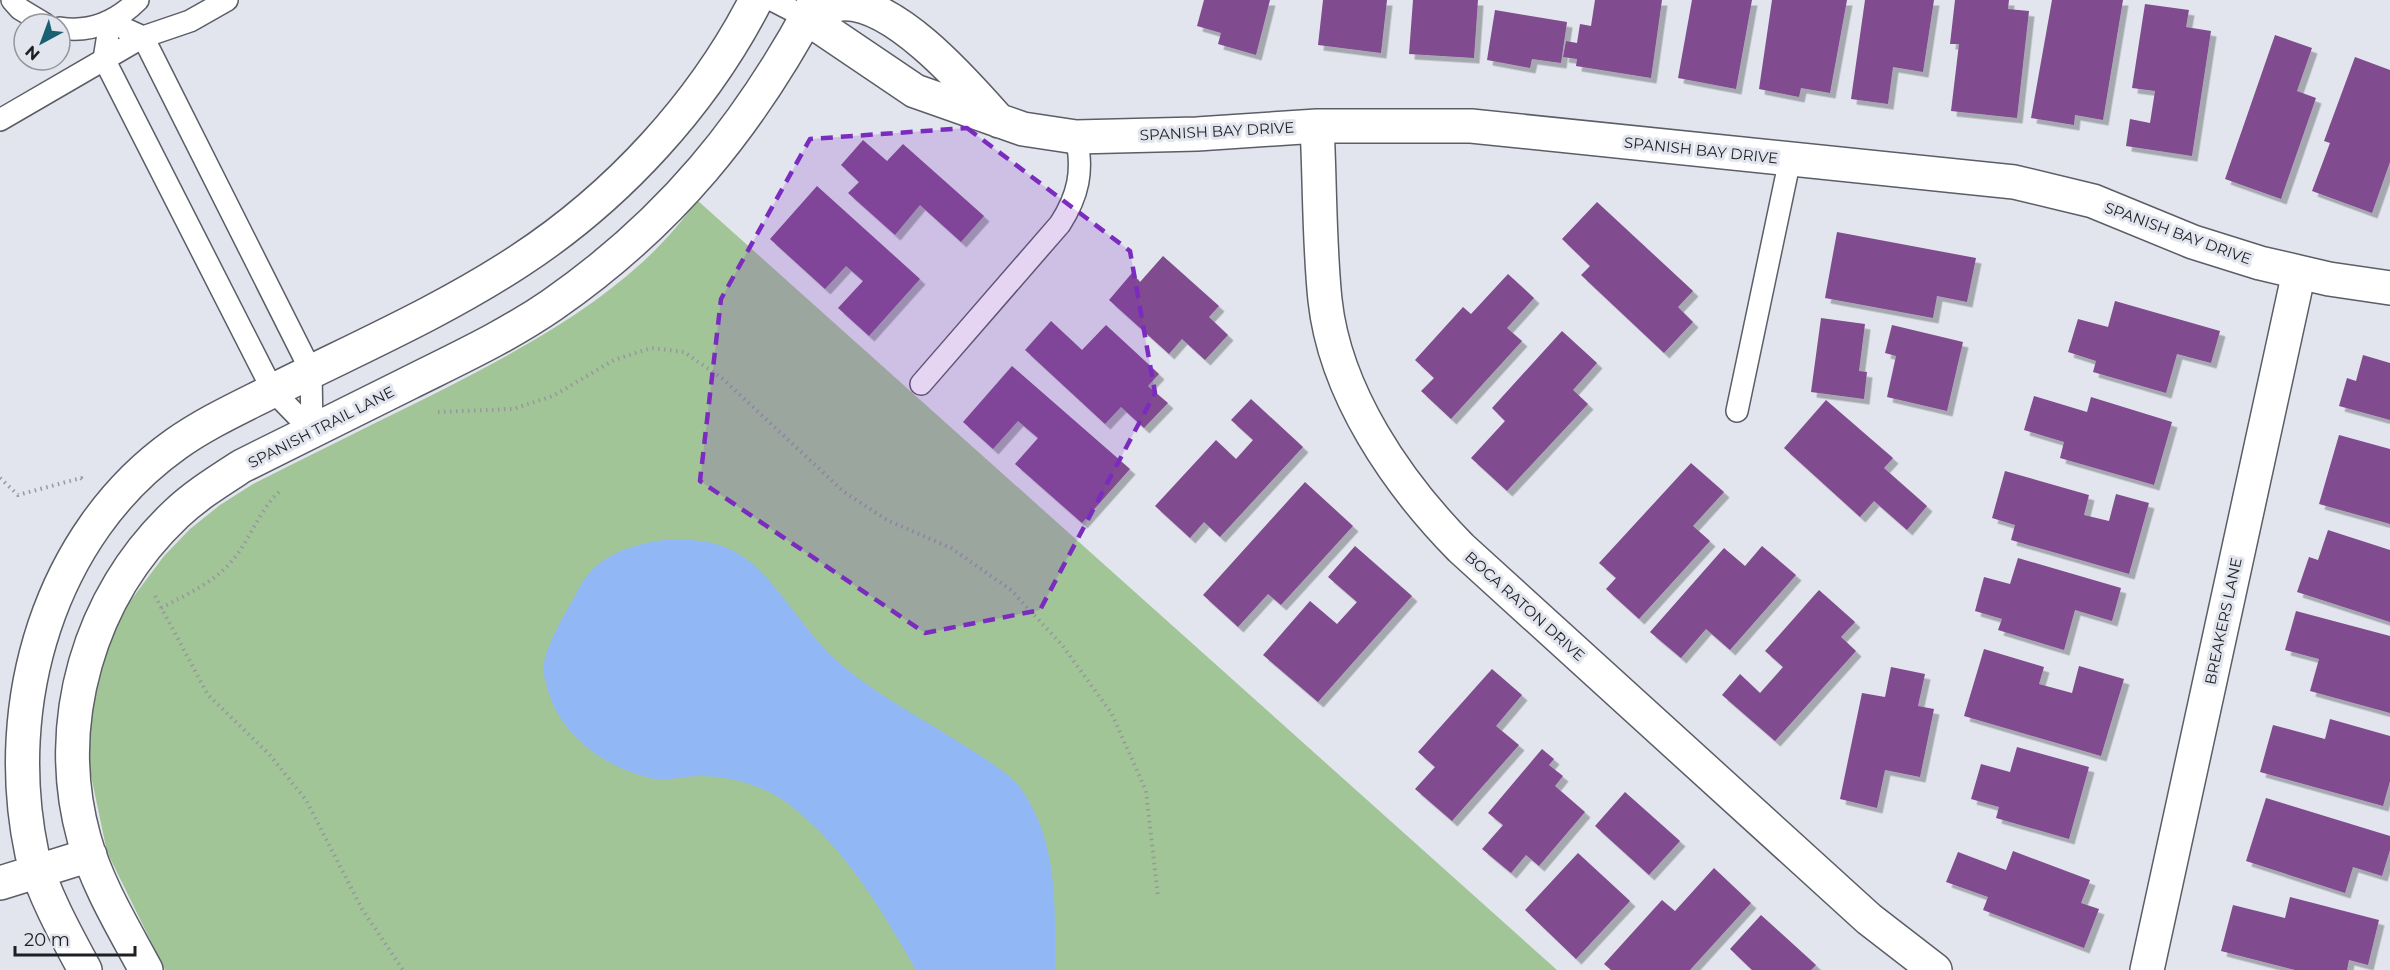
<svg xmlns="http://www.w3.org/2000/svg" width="2390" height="970" font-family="Montserrat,sans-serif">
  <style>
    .green { fill: #a2c597 }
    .water { fill: #91b8f5 }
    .building { fill: #814b8f; filter: url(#shadow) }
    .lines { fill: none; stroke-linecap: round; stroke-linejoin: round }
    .lane-casing { stroke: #5b5e66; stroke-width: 24 }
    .street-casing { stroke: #5b5e66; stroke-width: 36 }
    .path { stroke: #96989f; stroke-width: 4; stroke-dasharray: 1.5 4.5; stroke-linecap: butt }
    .lane { stroke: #fff; stroke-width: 21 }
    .street { stroke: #fff; stroke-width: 33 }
    .marked { fill: #7b2cbf; fill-opacity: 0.2; stroke: #7b2cbf; stroke-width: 4.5; stroke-dasharray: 12 8; stroke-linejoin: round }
    .labels { text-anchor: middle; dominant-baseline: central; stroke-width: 6; stroke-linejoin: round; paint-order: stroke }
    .street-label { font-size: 15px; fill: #1e1f22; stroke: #e2e5ee }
  </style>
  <defs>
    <filter id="shadow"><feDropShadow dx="5.5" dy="5.5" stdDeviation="0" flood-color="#0004"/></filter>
  </defs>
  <rect width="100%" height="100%" fill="#e2e5ee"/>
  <path class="green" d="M 697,200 L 1557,970 L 165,970 L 107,852 L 89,766 L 92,708 L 112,632 L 128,604 L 164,556 L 190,529 L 220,505 L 253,484 C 307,457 361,430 416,403 C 515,353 633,294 697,200 Z"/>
  <path class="water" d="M 673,539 C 702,540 725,542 749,561 C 781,587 804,631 836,660 C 874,694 922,718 965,746 C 981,756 1011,774 1022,790 C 1059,844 1055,908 1055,970 L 916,970 C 881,909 846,849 790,805 C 766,786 730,776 700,776 C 685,776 665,782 650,778 C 604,767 559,735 547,687 C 546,681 543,674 543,669 C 547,641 565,615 578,590 C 597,553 634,543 673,539 Z"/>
  <path class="building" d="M 1204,0 L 1270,0 L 1256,55 L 1218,44 L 1221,33 L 1197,26 Z
    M 1323,0 L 1387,0 L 1381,53 L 1318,45 Z
    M 1413,0 L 1478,0 L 1474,58 L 1409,54 Z
    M 1595,0 L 1662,0 L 1651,78 L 1576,66 L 1577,59 L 1563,57 L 1566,41 L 1577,43 L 1580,24 L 1591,26 Z
    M 1692,0 L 1752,0 L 1736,89 L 1678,78 Z
    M 1772,0 L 1847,0 L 1830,93 L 1801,88 L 1799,97 L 1759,89 Z
    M 1865,0 L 1934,0 L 1923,72 L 1893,67 L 1888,104 L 1851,99 Z
    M 1955,0 L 2009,0 L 2008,9 L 2029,11 L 2017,118 L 1951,111 L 1959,44 L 1950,44 Z
    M 2052,0 L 2123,0 L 2103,120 L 2075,115 L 2074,125 L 2031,118 Z
    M 2145,4 L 2189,10 L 2186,27 L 2211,31 L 2192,156 L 2126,146 L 2130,119 L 2150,123 L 2155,91 L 2132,88 Z
    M 1495,10 L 1567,22 L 1561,63 L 1532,59 L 1530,68 L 1487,60 Z
    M 2275,35 L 2312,48 L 2297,91 L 2316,98 L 2281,199 L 2225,179 Z
    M 2355,57 L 2390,70 L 2390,162 L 2372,213 L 2312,191 L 2330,143 L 2324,141 Z
    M 863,140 L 887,161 L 903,144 L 984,216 L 961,242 L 920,205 L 895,235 L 848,193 L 859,182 L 841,165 Z
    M 817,186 L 920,279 L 869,336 L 838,308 L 863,281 L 846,266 L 825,289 L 770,239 Z
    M 1597,202 L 1693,291 L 1678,307 L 1693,322 L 1664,353 L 1581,275 L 1590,266 L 1562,239 Z
    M 1837,232 L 1976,258 L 1967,302 L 1937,296 L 1933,318 L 1825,298 Z
    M 1163,256 L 1219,306 L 1209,317 L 1228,335 L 1205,360 L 1182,339 L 1169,354 L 1109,300 L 1132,273 L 1140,282 Z
    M 1508,274 L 1534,298 L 1507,328 L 1522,341 L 1451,419 L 1421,391 L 1434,378 L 1415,360 L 1463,307 L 1471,314 Z
    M 2115,301 L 2220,331 L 2211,363 L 2177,354 L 2166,393 L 2093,372 L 2096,361 L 2068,352 L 2078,319 L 2108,327 Z
    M 1821,318 L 1865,324 L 1859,371 L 1867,372 L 1864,399 L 1811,392 Z
    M 1051,321 L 1082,350 L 1106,325 L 1159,374 L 1148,386 L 1168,403 L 1144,428 L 1121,407 L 1105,424 L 1025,350 Z
    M 1892,325 L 1963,342 L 1947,411 L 1887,397 L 1896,356 L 1885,353 Z
    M 1562,331 L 1597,363 L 1573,390 L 1588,404 L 1507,491 L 1471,458 L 1505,421 L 1492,408 Z
    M 2363,355 L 2390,363 L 2390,420 L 2339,406 L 2347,378 L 2356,381 Z
    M 1012,366 L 1130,469 L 1082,523 L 1015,464 L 1038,438 L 1018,421 L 993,449 L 963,422 Z
    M 2034,396 L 2087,412 L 2091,397 L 2172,422 L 2154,485 L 2060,458 L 2064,442 L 2024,430 Z
    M 1251,399 L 1303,447 L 1220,537 L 1204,522 L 1190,538 L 1155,506 L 1216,440 L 1236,459 L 1253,440 L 1231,420 Z
    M 1826,400 L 1893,458 L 1884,468 L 1927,506 L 1907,530 L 1874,501 L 1860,517 L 1784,448 Z
    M 2339,435 L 2390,449 L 2390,524 L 2319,504 Z
    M 1691,463 L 1724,492 L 1693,526 L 1710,541 L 1639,619 L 1606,589 L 1616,578 L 1599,563 Z
    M 2005,471 L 2089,495 L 2084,515 L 2109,521 L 2116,494 L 2149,503 L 2129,574 L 2011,540 L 2015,525 L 1992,518 Z
    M 1305,482 L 1353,526 L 1281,605 L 1268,594 L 1238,627 L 1203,595 Z
    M 2328,530 L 2390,550 L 2390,622 L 2297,592 L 2309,557 L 2318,560 Z
    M 1355,546 L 1412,596 L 1318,702 L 1263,655 L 1310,601 L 1337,624 L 1357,602 L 1328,577 Z
    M 1762,546 L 1796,575 L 1730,650 L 1706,629 L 1681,658 L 1650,632 L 1724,548 L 1745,566 Z
    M 2018,558 L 2121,588 L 2112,621 L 2075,610 L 2064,650 L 1998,630 L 2002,619 L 1975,611 L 1984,577 L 2010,584 Z
    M 1819,590 L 1855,622 L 1841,637 L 1856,651 L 1775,741 L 1722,695 L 1740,674 L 1760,693 L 1783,667 L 1765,651 Z
    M 2296,611 L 2390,636 L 2390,713 L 2310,691 L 2319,659 L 2285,650 Z
    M 1984,649 L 2044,667 L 2039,684 L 2072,693 L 2079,666 L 2124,679 L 2101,756 L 1964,716 Z
    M 1891,667 L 1925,674 L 1918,706 L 1934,709 L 1920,777 L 1885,770 L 1877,808 L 1840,799 L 1862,693 L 1885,697 Z
    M 1492,669 L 1522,695 L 1496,726 L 1519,745 L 1452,821 L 1415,789 L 1435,767 L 1418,752 Z
    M 2330,719 L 2390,736 L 2390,781 L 2383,806 L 2260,772 L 2273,725 L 2325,739 Z
    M 2017,747 L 2089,767 L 2069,839 L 1996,818 L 1999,807 L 1971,799 L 1981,764 L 2010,772 Z
    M 1542,749 L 1554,759 L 1549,765 L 1563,776 L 1555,786 L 1585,812 L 1539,866 L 1526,855 L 1511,873 L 1482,849 L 1503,825 L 1488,813 Z
    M 1625,792 L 1680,841 L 1649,875 L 1595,826 Z
    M 2266,798 L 2390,836 L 2390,850 L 2382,876 L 2353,867 L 2345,893 L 2246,861 Z
    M 2013,851 L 2090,880 L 2081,903 L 2099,909 L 2084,948 L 1983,910 L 1988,897 L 1946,882 L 1958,852 L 2006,870 Z
    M 1578,853 L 1630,901 L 1576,959 L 1525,910 Z
    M 1714,868 L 1751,903 L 1690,970 L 1611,970 L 1604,964 L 1662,900 L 1675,911 Z
    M 2290,897 L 2379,920 L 2368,965 L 2349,960 L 2347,970 L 2295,970 L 2221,951 L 2233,905 L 2285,918 Z
    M 1761,915 L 1816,965 L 1811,970 L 1752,970 L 1730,949 Z"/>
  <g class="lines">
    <g class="lane-casing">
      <path id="lane" d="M 12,0 L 20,9 L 45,24
        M 772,0 L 807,18
        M 110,22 L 143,37 L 311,371 L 312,431 L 273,391 L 104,59 Z
        M 60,28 C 91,33 116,22 138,0
        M 0,120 L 143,37 L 190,21 L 227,0
        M 921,384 L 1060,224 C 1078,196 1084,171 1076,137
        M 1737,411 L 1790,159"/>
    </g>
    <g class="street-casing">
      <path id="street" d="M 999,121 C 967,85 894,0 841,4 C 828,6 818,12 807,18 L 915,91 L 1023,129 L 1076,137 L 1197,134 L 1317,126 L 1471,126 L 2014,182 L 2093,201 L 2193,242 L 2260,263 L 2329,279 L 2390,288
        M 1317,126 C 1320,183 1319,242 1325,300 C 1335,393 1397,483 1461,548 L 1869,919 L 1935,970
        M 0,883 L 90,855
        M 85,970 C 65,933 44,895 32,854 C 0,704 49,534 176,444 C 207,422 243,406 276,389 C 358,348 443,311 519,261 C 617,197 703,104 756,0
        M 146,970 C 123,927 97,885 84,838 C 52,723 89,596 176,514 C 196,495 219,481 242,466 C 298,438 353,411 409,383 C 457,359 507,336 552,305 C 670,223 749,126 816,0
        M 2147,970 L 2299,272"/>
    </g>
    <path class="path" d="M 438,412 L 513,409 L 553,396 L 614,360 L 651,348 L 684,352 L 723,379 L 844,492 L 887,520 L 951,548 L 1011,590 L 1062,645 L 1112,714 L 1146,791 L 1158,897
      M 0,478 L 18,495 L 81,478 L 84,481
      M 155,596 L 208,695 L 269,754 L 306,800 L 362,909 L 403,970
      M 161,608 C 189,593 216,582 236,556 C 252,535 260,509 280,491"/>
    <use href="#lane" class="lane"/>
    <use href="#street" class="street"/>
  </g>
  <path class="marked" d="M 967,128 L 1130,251 L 1155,393 L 1040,610 L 925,633 L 700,481 L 721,299 L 810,139 Z"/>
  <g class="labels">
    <g class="street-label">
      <text transform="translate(1217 131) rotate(-3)">SPANISH BAY DRIVE</text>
      <text transform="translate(1701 150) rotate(6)">SPANISH BAY DRIVE</text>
      <text transform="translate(2178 233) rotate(20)">SPANISH BAY DRIVE</text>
      <text transform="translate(321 427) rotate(-27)">SPANISH TRAIL LANE</text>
      <text transform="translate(1525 606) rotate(42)">BOCA RATON DRIVE</text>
      <text transform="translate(2223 621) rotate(-78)">BREAKERS LANE</text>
    </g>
  </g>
  <g transform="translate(42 42) rotate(221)"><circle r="28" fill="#e2e5ee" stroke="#94969c" stroke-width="1.5"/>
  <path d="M0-4.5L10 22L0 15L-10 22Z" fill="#196171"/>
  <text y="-9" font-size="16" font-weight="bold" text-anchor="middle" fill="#1e1f22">N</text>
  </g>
  <path d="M15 946v9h120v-9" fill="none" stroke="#1e1f22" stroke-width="3"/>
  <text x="24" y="946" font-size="18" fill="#1e1f22" stroke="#e2e5ee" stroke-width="4.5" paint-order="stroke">20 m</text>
</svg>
